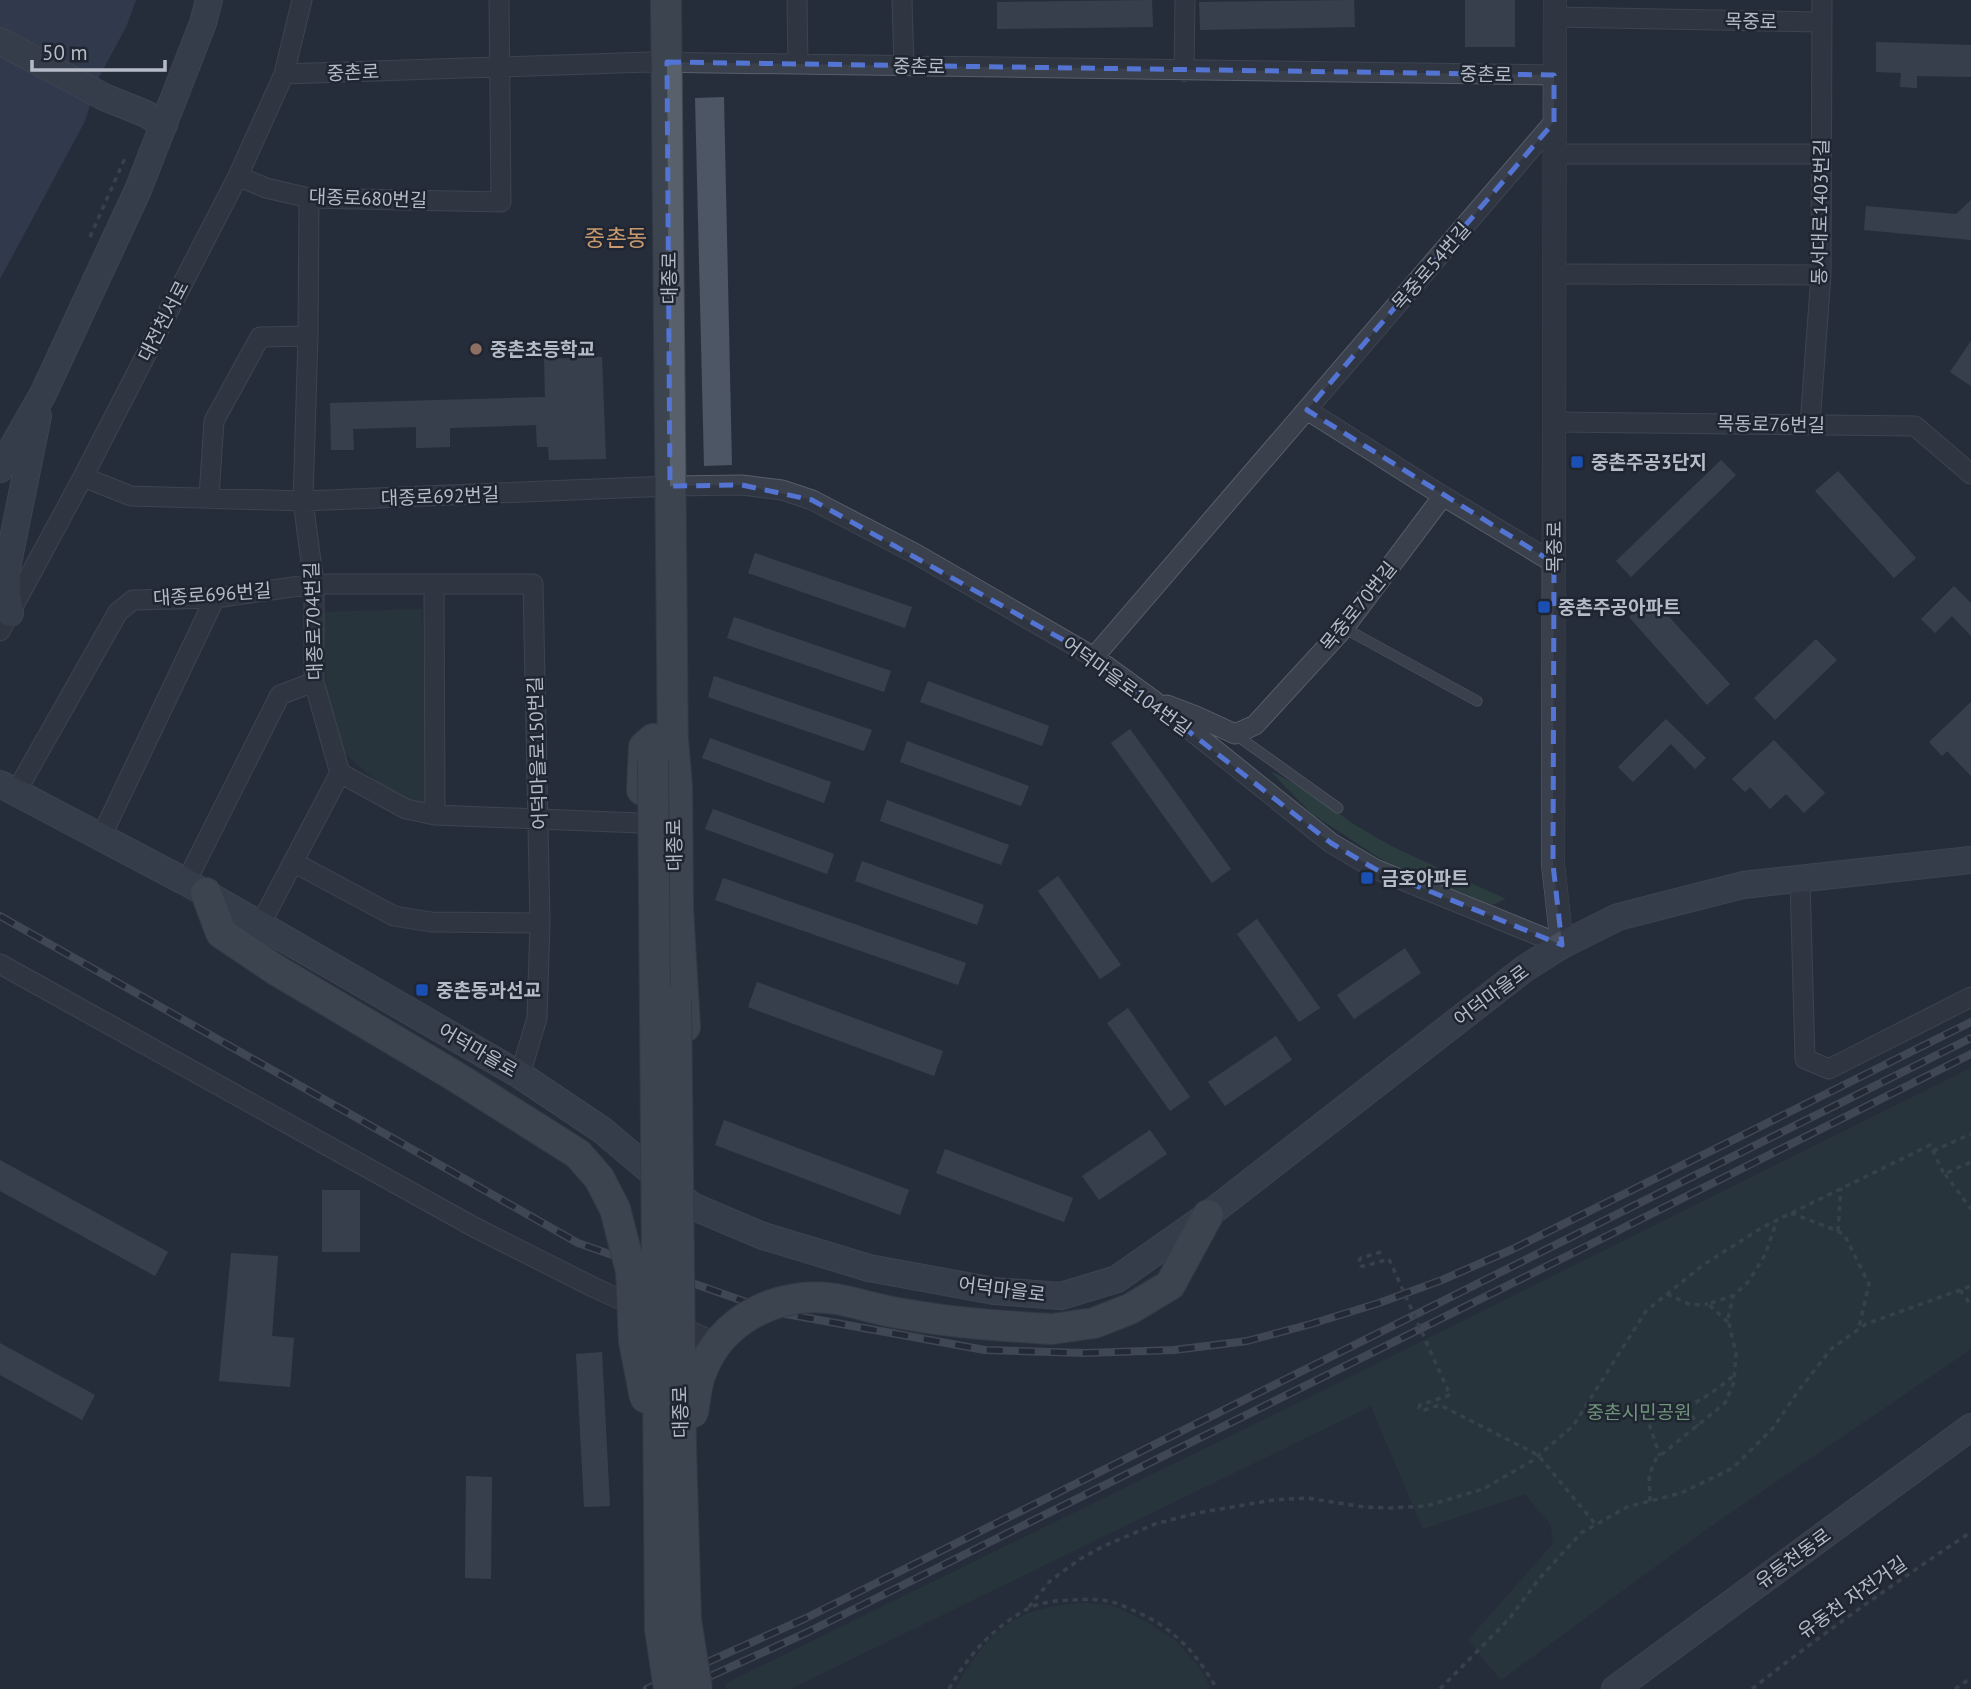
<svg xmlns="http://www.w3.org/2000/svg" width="1971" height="1689" font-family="'PT Sans','Noto Sans KR',sans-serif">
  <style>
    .green { fill: #2b3d3f }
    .water { fill: #3e4b62 }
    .building { fill: #4d5665 }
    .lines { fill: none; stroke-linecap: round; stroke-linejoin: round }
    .service-casing { stroke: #585f6a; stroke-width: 11 }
    .minor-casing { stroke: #585f6a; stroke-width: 21 }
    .tertiary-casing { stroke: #585f6a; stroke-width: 24 }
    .secondary-casing { stroke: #585f6a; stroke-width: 28 }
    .primary-casing { stroke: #434a55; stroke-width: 32 }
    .path { stroke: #4a5a5e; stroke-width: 3.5; stroke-dasharray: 5 5; stroke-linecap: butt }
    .service { stroke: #3a414c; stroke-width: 10 }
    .minor { stroke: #3a414c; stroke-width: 19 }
    .tertiary { stroke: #3a414c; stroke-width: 23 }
    .secondary { stroke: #49505e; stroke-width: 26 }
    .primary { stroke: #58606c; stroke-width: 30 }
    .rail-casing { stroke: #5f6774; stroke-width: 8 }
    .rail { stroke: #1f2631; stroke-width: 5; stroke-dasharray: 16; stroke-linecap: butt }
    .primary-bridge-casing { stroke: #434a55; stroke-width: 32; stroke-linecap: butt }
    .path-bridge { stroke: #4a5a5e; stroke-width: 3.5; stroke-dasharray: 5 5; stroke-linecap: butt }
    .primary-bridge { stroke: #58606c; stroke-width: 30 }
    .marked { fill: none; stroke: #5374d2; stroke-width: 5; stroke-dasharray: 14 9; stroke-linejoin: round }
    .education-dot { fill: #8d6e63; stroke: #1f2631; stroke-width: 2.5 }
    .transit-dot { fill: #1a4fb4; stroke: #1f2631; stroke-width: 2.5 }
    .labels { text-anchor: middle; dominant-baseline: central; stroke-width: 5; stroke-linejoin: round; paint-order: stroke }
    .street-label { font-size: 19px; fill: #b6bcc7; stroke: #1f2631 }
    .poi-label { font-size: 19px; font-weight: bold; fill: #b6bcc7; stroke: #1f2631; text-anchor: start }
    .park-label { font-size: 19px; fill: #70957a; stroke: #1f2631 }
    .quarter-label { font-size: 23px; fill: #ca9a6e; stroke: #1f2631 }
  </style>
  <rect width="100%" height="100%" fill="#272e3b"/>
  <path class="green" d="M 422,609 L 427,808 L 379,783 L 340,749 L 327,696 L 323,612 Z
    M 1270,771 L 1302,787 L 1355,825 L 1393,847 L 1506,899 L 1492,905 L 1384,861 L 1312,814 Z
    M 1971,1068 L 1971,1349 L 1705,1530 L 1501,1680 L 1468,1640 L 1553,1544 L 1551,1525 L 1525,1494 L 1423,1529 L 1371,1406 L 790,1689 L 726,1689 L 725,1684 L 1308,1398 Z
    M 1087,1603 L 1113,1606 L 1143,1620 L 1175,1640 L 1199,1667 L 1211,1689 L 956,1689 C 971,1657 998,1624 1032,1612 C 1050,1606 1069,1604 1087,1603 Z"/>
  <path class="water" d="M 0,0 L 136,0 L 126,27 L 99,77 L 85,121 L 0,279 Z"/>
  <path class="building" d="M 1152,0 L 1153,27 L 997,29 L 997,2 Z
    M 1354,0 L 1355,27 L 1200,30 L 1199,2 Z
    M 1465,0 L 1515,0 L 1515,47 L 1465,47 Z
    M 1876,42 L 1971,45 L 1971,77 L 1917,76 L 1917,88 L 1900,87 L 1901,73 L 1876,72 Z
    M 724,97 L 732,465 L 704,466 L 695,98 Z
    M 1971,200 L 1971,240 L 1864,230 L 1866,206 L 1956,214 Z
    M 1971,341 L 1971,386 L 1950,372 Z
    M 602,357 L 606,459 L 549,460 L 548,447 L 537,447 L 536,425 L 450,428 L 450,447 L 416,448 L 416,427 L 353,429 L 354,450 L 331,450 L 330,403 L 545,397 L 544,359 Z
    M 1721,460 L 1736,475 L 1631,577 L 1616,561 Z
    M 1838,471 L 1916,558 L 1894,578 L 1815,491 Z
    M 755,553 L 912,607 L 905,628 L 748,573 Z
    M 1954,586 L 1971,603 L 1971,636 L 1952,616 L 1935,633 L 1921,619 Z
    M 1651,597 L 1730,684 L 1707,705 L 1629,617 Z
    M 734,617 L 891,671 L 884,692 L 727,638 Z
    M 1816,639 L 1837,660 L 1775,720 L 1754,698 Z
    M 714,676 L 872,730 L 864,751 L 708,697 Z
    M 928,681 L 1049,726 L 1042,746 L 920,702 Z
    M 1971,702 L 1971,776 L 1947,751 L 1942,756 L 1929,742 Z
    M 1666,719 L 1706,758 L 1695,769 L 1671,744 L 1633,782 L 1618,767 Z
    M 1130,729 L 1231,869 L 1212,883 L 1111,743 Z
    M 710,738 L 831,782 L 824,803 L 702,758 Z
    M 1774,740 L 1825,793 L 1804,813 L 1786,794 L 1770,809 L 1750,787 L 1745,792 L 1732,779 Z
    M 907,741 L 1029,786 L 1021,806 L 900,762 Z
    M 887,800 L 1009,845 L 1001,865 L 880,821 Z
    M 713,809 L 834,854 L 827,874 L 705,829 Z
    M 862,861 L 984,905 L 977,925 L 855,881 Z
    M 1058,876 L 1121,965 L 1100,979 L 1038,891 Z
    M 723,878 L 966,963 L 958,985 L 715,900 Z
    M 1257,919 L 1320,1008 L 1299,1022 L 1237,934 Z
    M 1405,948 L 1421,973 L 1354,1019 L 1337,995 Z
    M 757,982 L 943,1051 L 934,1076 L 748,1007 Z
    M 1128,1008 L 1190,1097 L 1170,1111 L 1107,1023 Z
    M 1276,1036 L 1292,1060 L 1225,1106 L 1208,1082 Z
    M 724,1120 L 909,1190 L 900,1215 L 715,1145 Z
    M 1150,1130 L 1167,1154 L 1099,1200 L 1082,1176 Z
    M 945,1149 L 1073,1198 L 1064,1222 L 936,1173 Z
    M 0,1160 L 168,1252 L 155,1276 L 0,1191 Z
    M 322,1190 L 360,1190 L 360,1252 L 322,1252 Z
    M 231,1253 L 278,1256 L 272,1336 L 294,1338 L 290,1387 L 219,1381 Z
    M 0,1343 L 95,1395 L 82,1420 L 0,1375 Z
    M 602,1352 L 610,1506 L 584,1507 L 576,1354 Z
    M 466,1476 L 492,1477 L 491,1579 L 465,1578 Z"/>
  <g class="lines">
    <g class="service-casing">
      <path id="service" d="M 1344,628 L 1477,701
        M 1236,735 L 1338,808"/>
    </g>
    <g class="minor-casing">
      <path id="minor" d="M 797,0 L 798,64
        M 902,0 L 904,66
        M 1555,17 L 1822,22
        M 1184,71 L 1185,0
        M 284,74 L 649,62 L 1554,75
        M 1554,154 L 1821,154
        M 238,176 L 266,188 L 309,198 L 501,202 L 499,0
        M 309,198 L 308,336 L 303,501 L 314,584 L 314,682 L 340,773 L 406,809 L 435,815 L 640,823
        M 1554,274 L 1821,275
        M 1307,410 L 1443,496
        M 1554,422 L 1915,426 L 1971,474
        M 1810,424 L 1821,275 L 1822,0
        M 83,477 L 131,496 L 303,501 L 670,486 L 742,485 L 782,490 L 812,500 L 916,554 L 1094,657 L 1153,700 L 1331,843 L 1375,869 L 1562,945
        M 209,497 L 214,421 L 260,337 L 308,336
        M 434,584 L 435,815
        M 0,631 L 83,477 L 238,176 L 284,74 L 302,0
        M 1094,657 L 1554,122
        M 1167,705 L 1196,716 L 1235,734 L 1255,725 L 1344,628 L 1443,496 L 1554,563
        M 16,792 L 118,612 L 133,600 L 215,598 L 314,584 L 533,584 L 540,923 L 537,1018 L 520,1075
        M 101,837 L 215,598
        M 293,862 L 394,916 L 431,922 L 540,923
        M 1800,880 L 1805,1059 L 1829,1069 L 1971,997
        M 186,882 L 280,695 L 314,682
        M 260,925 L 340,773
        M 0,964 L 474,1227 L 593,1287 L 641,1309
        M 672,1323 L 706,1338"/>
    </g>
    <g class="tertiary-casing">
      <path id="tertiary" d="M 1555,0 L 1553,864 L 1562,945"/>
    </g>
    <g class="secondary-casing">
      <path id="secondary" d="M 0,41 L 104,97 L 146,114 L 164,125
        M 0,469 L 43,394 L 138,190 L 203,23 L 209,0
        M 10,613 L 7,594 L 7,568 L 38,416
        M 0,784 L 186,882 L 520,1075 L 602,1130 L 692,1206 L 763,1236 L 869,1268 L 994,1291 L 1061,1296 L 1117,1279 L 1208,1215 L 1524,969 L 1562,945 L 1618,917 L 1743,885 L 1971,860
        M 1615,1689 L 1971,1427"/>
    </g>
    <g class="primary-casing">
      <path id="primary" d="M 666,0 L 673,762
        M 673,741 L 677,786 L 678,909 L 685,1027
        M 642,790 L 644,747 L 653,739
        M 206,893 L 221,933 L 276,970
        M 1052,1329 L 1094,1323 L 1130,1309 L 1170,1285 L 1208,1215"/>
    </g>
    <path class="path" d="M 90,237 L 125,158
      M 1933,1151 L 1971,1134
      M 1945,1174 L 1971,1209
      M 1791,1213 L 1838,1231 L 1845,1236 L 1869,1284 L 1859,1327
      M 1838,1231 L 1841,1188
      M 1381,1252 L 1361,1258 L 1358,1262 L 1361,1266 L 1365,1266 L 1389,1259
      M 1960,1290 L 1971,1305
      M 1667,1294 L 1691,1305 L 1708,1304
      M 1728,1322 L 1708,1304 L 1732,1296
      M 1450,1395 L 1420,1405 L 1419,1408 L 1424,1410 L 1440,1405 L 1538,1455 L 1596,1525
      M 1589,1403 C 1603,1406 1618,1411 1632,1414 C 1671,1421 1705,1400 1733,1376
      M 1687,1407 L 1698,1426
      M 1646,1415 L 1660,1456
      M 1650,1501 L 1649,1475 L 1656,1459 L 1725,1403 L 1734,1382 L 1736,1353 L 1728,1319 L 1733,1296 L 1749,1281 L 1765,1255 L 1777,1220
      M 1029,1607 L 1050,1581 L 1080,1559 L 1104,1546 L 1155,1524 L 1197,1513 L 1273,1500 L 1307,1498 L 1364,1507 L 1391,1508 L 1426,1506 L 1483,1489 L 1532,1461 L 1573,1426 L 1646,1311 L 1703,1265 L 1763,1227 L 1930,1145 L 1944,1174 L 1971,1162
      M 949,1689 C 968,1655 993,1628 1027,1609 C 1040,1602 1060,1600 1074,1600 C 1087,1599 1099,1599 1112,1602 C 1121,1604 1129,1609 1137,1612 C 1175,1629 1197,1654 1217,1689
      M 1440,1689 L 1509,1619 L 1539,1579 L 1581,1533 L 1627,1507 L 1681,1493 L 1733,1468 L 1773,1428 L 1799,1390 L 1831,1349 L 1866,1324 L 1971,1286
      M 1752,1689 C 1823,1633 1896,1582 1971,1532
      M 1955,1689 L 1971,1678"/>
    <use href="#service" class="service"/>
    <use href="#minor" class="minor"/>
    <use href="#tertiary" class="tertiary"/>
    <use href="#secondary" class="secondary"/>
    <use href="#primary" class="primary"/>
    <g class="rail-casing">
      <path id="rail" d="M 0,916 L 578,1243 L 775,1312 L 985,1350 L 1085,1353 L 1174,1350 L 1247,1341 L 1311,1324 L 1379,1303 L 1442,1280 L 1513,1249 L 1971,1022
        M 647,1689 L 804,1619 L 1971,1038
        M 682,1689 L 808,1632 L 1529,1275 L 1971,1054"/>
    </g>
    <use href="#rail" class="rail"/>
    <g class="primary-bridge-casing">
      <path id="primary-bridge" d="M 653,761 L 660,1629 L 669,1689
        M 276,970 L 453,1075 L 578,1154 L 599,1178 L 615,1209 L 631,1271 L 634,1341 L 645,1398
        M 676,1001 L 681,1449 L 686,1620 L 697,1689
        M 693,1413 C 695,1401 696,1387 700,1376 C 719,1319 779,1290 836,1299 C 859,1303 881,1311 904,1314 C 953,1323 1002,1326 1052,1329"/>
    </g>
    <path class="path-bridge" d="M 1389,1259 L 1450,1395"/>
    <use href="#primary-bridge" class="primary-bridge"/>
  </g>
  <path d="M0 0H1971V1689H0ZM 667,62 L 1554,75 L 1554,122 L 1307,410 L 1554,563 L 1553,864 L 1562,945 L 1375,869 L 1331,843 L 1094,657 L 812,500 L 742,485 L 670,486 Z" fill="#272e3b" fill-opacity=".55" fill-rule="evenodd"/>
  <path class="marked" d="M 667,62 L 1554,75 L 1554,122 L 1307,410 L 1554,563 L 1553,864 L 1562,945 L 1375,869 L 1331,843 L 1094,657 L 812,500 L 742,485 L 670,486 Z"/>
  <circle class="education-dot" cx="476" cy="349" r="7"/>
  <g class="transit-dot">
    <rect x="1570" y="455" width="14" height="14" rx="3.5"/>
    <rect x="1537" y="600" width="14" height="14" rx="3.5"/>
    <rect x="1360" y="871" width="14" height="14" rx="3.5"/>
    <rect x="415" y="983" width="14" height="14" rx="3.5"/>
  </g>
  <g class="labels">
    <g class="street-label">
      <text transform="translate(1751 21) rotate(1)">목중로</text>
      <text transform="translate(919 66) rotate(1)">중촌로</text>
      <text transform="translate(353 72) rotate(-2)">중촌로</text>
      <text transform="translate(1486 74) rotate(1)">중촌로</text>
      <text transform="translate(368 198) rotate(2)">대종로680번길</text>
      <text transform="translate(1820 212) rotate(-89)">동서대로1403번길</text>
      <text transform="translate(1431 266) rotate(-49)">목중로54번길</text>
      <text transform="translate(669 278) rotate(-90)">대종로</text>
      <text transform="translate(163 321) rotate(-63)">대전천서로</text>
      <text transform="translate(1771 424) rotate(1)">목동로76번길</text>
      <text transform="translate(440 496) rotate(-2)">대종로692번길</text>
      <text transform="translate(1554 547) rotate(-90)">목중로</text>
      <text transform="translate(212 594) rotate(-4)">대종로696번길</text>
      <text transform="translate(1358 606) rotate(-51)">목중로70번길</text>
      <text transform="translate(313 621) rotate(-92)">대종로704번길</text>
      <text transform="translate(1127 686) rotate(36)">어덕마을로104번길</text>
      <text transform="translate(537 753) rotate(-92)">어덕마을로150번길</text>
      <text transform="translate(674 845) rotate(-91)">대종로</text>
      <text transform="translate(1491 995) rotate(-37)">어덕마을로</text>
      <text transform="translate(478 1050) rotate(30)">어덕마을로</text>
      <text transform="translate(1002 1289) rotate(7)">어덕마을로</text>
      <text transform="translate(680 1412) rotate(-91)">대종로</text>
      <text transform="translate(1793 1558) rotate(-36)">유등천동로</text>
      <text transform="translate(1852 1597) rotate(-35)">유동천 자전거길</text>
    </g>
    <g class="poi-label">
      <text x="490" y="349">중촌초등학교</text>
      <text x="1591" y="462">중촌주공3단지</text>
      <text x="1558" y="607">중촌주공아파트</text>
      <text x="1381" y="878">금호아파트</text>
      <text x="436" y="990">중촌동과선교</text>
    </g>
    <g class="park-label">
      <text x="1639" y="1412">중촌시민공원</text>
    </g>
    <g class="quarter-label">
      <text x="616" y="237">중촌동</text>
    </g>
  </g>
  <path d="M32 60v10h133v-10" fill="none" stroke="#b6bcc7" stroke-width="3.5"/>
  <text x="42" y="60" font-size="21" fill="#b6bcc7" stroke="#1f2631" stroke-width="5" paint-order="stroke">50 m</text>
</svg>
